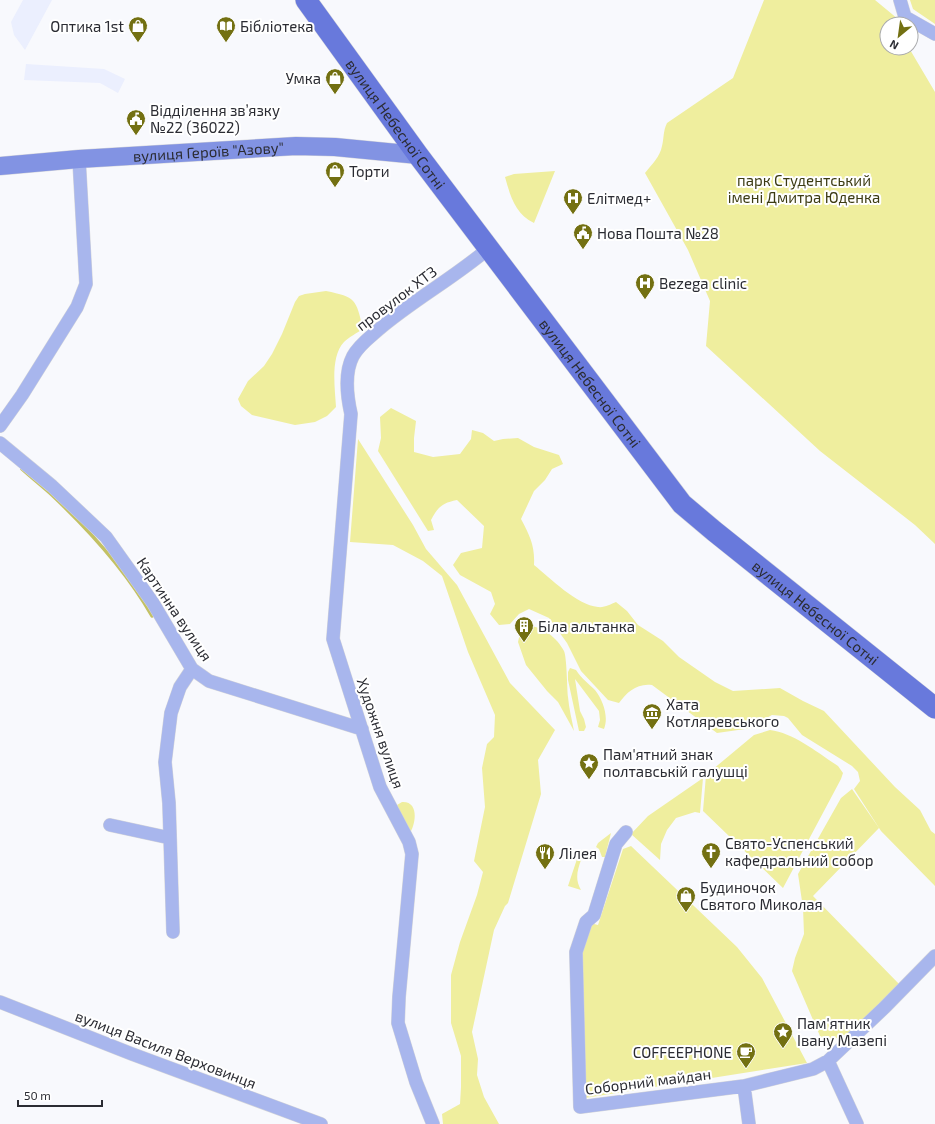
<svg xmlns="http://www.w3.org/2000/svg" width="935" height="1124" font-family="'Exo 2',sans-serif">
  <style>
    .built { fill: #ebeffe }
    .green { fill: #efee9e }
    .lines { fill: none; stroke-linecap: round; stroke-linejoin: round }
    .stream { stroke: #c3c164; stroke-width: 3.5 }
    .street-casing { stroke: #d3d4d9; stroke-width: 14 }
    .secondary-casing { stroke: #d3d4d9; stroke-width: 19 }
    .primary-casing { stroke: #d3d4d9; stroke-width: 22 }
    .street { stroke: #a8b6ed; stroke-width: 13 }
    .secondary { stroke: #8293e3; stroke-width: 18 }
    .primary { stroke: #6879dc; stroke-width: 21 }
    .labels { text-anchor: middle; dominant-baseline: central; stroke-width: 4; stroke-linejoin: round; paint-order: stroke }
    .poi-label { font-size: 15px; fill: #2b2c33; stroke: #fff; text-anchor: start }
    .street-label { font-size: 15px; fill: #2b2c33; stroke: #fff }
    .park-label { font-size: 15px; fill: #3c3b13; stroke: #fff }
  </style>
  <rect width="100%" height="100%" fill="#f8f9fd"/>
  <path class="built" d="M 23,0 L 52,0 L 25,50 L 14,35 L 11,22 Z
    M 26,64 L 104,69 L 125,79 L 118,93 L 100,83 L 24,80 Z"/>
  <path class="green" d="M 764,0 L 875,0 L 904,24 L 887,24 L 887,48 L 909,48 L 935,92 L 935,544 L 915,525 L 820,451 L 706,346 L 710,301 L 688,250 L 645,173 C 652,164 660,157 662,146 C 664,138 663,131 667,123 L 733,78 Z
    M 910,0 L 935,0 L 935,24 L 913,9 Z
    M 555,171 L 534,223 C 515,214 510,195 505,177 L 514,174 Z
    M 326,291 C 356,297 356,299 363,329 C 357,333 349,337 344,342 C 330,357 335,388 336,407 L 327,416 L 315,422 L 295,425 L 252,415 L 241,406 L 238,399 L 248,381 L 264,366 L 272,354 L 282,334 L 295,302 L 299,296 L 305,294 Z
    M 391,408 L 416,421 L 414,438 L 414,452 L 433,457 L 460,454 L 471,439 L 472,430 L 483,433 L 494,441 L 503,439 L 518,438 L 534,447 L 559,455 L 563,464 L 552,469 L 545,480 L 534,491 L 521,519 C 530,536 535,546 534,565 C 550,578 577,605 598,607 C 604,608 611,604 616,602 L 627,611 L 638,625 L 663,641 L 679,657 L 715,682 L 733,691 L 780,688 L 803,701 L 824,711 L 895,787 L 920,810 L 931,831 L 935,834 L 935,886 L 881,831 L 854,789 L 860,781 L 858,772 L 852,766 L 802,735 L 788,718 L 784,716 L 772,715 L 761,721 L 752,728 L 717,733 L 652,685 C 637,683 627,692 619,703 L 608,700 L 581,671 L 567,643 L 549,618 L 529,609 L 519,614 L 510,624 L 499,625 L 490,614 L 495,604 L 491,592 L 460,575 L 453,565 L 461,553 L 482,548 L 484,526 L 457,500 C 442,503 438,507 431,520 L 434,530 L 428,531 L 378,451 L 381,438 L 380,417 Z
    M 358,439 L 413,525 L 426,549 L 457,585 L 510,683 L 555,730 L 538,760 L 541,794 L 508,903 L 505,906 L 494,930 L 472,1032 L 478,1059 L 477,1075 L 484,1097 L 499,1124 L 443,1124 L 442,1114 L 460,1104 L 461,1087 L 461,1056 L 451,1023 L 451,975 L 460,942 L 477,895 L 483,872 L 474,861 L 485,807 L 482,768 L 487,744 L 494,737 L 495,715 L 468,652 L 442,576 L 423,561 L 393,545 L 350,542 Z
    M 528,626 C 543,626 557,638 564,651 C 567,658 567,688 568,697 C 569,709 572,720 574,731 L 558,702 L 547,691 L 526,665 L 518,642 L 521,629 Z
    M 570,668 L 576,670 C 582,679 588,683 595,690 C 603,700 609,717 604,729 L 598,727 L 600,720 L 599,711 L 575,679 L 580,711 L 584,719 L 586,727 L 584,731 L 579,731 L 568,680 L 568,672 Z
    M 770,730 C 794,733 818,753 838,766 L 843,773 L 841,779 L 783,888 L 703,811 L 706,775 L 754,735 Z
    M 703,778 L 700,813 L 695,812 L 676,818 L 667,830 L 661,844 L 660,860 L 631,834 L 648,816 Z
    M 852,789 L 879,828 L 813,896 L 900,985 L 847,1034 L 823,1043 L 792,971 L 795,958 L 804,934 L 803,908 L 798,874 L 841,798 Z
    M 402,802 C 419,801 416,823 410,833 L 397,805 Z
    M 611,833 L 605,857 L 602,857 L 599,849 L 596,847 L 598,843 Z
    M 631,846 L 737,947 L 762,978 L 807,1063 L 585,1098 L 579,953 L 590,923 L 598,925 L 623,849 Z
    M 577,859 L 581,860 C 577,871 575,880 581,890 L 568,886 Z"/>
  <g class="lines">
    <path class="stream" d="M 22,469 C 32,478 42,486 52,495 C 90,531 126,570 152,616"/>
    <g class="street-casing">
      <path id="street" d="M 900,0 L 905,17 L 935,34
        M 0,426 L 22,395 L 77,307 L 86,284 L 79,159
        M 0,443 L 52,486 L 106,537 L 153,603 L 192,669 L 209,681 L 362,729
        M 110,825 L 170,838
        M 626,832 L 616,844 L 594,915 L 586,922 L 576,952 L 580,1107 L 744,1086 L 813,1069 L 828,1061 L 884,1008 L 935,956
        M 173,932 L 169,803 L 165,762 L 171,713 L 180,687 L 192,669
        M 0,1002 L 132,1054 L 321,1124
        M 828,1061 L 857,1124
        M 744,1086 L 749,1124
        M 433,1124 L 416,1082 L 398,1023 L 399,997 L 412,854 L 409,842 L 380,787 L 333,639 L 351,414 C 347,396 344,373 353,356 C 359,345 369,338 378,330 C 413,300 454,278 489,248"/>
    </g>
    <g class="secondary-casing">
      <g id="secondary">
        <path id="s1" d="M 0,166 L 79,159 L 296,146 L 335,147 L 418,155"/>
      </g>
    </g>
    <g class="primary-casing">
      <g id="primary">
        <path id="s2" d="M 306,0 L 418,155 L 682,504 L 714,531 L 935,708"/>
      </g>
    </g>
    <use href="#street" class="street"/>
    <use href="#secondary" class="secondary"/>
    <use href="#primary" class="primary"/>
  </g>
  <defs>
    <g id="shop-pin" transform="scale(1)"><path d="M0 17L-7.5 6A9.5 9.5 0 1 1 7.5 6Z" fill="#737012" stroke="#fff"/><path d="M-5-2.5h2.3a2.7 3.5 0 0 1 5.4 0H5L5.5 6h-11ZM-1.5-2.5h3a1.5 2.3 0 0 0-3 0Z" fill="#fff"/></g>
    <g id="library-pin" transform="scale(1)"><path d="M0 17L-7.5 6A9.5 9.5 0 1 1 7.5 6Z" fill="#737012" stroke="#fff"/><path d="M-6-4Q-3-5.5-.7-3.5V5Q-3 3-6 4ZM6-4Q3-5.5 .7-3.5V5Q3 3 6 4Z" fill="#fff"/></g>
    <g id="civic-pin" transform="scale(1)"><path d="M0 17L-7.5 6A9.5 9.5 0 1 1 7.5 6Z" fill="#737012" stroke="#fff"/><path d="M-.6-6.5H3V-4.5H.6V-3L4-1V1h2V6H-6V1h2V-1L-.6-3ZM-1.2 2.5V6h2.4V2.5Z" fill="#fff"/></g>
    <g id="hospital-pin" transform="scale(1)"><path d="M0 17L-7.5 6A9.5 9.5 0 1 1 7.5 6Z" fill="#737012" stroke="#fff"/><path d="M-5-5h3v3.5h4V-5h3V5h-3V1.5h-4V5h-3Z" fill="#fff"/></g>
    <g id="building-pin" transform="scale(1)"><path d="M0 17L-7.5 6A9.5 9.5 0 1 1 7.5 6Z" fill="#737012" stroke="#fff"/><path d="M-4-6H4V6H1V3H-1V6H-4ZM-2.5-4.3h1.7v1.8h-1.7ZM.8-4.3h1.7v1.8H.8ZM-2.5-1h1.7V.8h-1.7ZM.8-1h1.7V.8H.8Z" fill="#fff"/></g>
    <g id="museum-pin" transform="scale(1)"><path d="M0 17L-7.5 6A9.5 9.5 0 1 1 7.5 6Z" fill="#737012" stroke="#fff"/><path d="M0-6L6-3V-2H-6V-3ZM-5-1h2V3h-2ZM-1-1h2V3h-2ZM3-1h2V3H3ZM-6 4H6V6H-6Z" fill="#fff"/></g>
    <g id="sight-pin" transform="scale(1)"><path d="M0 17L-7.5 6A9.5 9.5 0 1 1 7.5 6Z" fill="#737012" stroke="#fff"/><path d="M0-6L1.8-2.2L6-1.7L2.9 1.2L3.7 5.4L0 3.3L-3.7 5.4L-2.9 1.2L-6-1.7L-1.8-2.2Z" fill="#fff"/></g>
    <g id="church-pin" transform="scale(1)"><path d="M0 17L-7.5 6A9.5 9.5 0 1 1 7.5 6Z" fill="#737012" stroke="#fff"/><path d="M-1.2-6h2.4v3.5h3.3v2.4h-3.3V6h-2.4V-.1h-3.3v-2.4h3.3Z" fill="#fff"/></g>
    <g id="restaurant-pin" transform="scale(1)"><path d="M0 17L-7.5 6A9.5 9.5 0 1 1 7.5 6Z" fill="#737012" stroke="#fff"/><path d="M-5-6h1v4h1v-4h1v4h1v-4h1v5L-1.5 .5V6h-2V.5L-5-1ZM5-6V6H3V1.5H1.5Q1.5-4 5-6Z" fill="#fff"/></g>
    <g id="cafe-pin" transform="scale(1)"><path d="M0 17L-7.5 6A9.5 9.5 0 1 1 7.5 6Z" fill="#737012" stroke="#fff"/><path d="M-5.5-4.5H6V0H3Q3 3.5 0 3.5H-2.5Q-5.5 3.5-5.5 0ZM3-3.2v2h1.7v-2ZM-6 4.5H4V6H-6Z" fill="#fff"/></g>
  </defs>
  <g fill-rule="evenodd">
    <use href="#shop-pin" x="138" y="26"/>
    <use href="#library-pin" x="226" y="26"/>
    <use href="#shop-pin" x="335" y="78"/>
    <use href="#civic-pin" x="136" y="119"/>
    <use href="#shop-pin" x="335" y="171"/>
    <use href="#hospital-pin" x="573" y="198"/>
    <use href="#civic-pin" x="583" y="233"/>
    <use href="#hospital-pin" x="645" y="283"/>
    <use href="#building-pin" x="524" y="626"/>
    <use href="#museum-pin" x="652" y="713"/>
    <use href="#sight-pin" x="589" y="763"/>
    <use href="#church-pin" x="711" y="852"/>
    <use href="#restaurant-pin" x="545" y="853"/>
    <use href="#shop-pin" x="686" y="896"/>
    <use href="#sight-pin" x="783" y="1032"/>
    <use href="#cafe-pin" x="746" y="1052"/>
  </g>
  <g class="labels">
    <g class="poi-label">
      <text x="124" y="26" text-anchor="end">Оптика 1st</text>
      <text x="240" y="26">Бібліотека</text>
      <text x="321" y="78" text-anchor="end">Умка</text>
      <text x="150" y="110">Відділення зв’язку<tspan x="150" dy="17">№22 (36022)</tspan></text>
      <text x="349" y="171">Торти</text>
      <text x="587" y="198">Елітмед+</text>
      <text x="597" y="233">Нова Пошта №28</text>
      <text x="659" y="283">Bezega clinic</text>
      <text x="538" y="626">Біла альтанка</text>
      <text x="666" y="704">Хата<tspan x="666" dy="17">Котляревського</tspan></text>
      <text x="603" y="754">Пам'ятний знак<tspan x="603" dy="17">полтавській галушці</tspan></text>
      <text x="725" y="843">Свято-Успенський<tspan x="725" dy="17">кафедральний собор</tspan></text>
      <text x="559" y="853">Лілея</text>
      <text x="700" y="887">Будиночок<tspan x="700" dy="17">Святого Миколая</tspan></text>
      <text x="797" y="1023">Пам'ятник<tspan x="797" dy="17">Івану Мазепі</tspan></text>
      <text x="732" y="1052" text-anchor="end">COFFEEPHONE</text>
    </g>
    <g class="street-label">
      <text stroke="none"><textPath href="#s2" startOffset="153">вулиця Небесної Сотні</textPath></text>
      <text stroke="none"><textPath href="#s1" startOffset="209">вулиця Героїв "Азову"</textPath></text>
      <text transform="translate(396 298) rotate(-37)">провулок ХТЗ</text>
      <text stroke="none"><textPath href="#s2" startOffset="477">вулиця Небесної Сотні</textPath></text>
      <text transform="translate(175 609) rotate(56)">Картинна вулиця</text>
      <text stroke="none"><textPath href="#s2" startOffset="801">вулиця Небесної Сотні</textPath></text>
      <text transform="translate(381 733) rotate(71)">Художня вулиця</text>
      <text transform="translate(166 1049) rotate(21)">вулиця Василя Верховинця</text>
      <text transform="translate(648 1081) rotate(-7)">Соборний майдан</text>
    </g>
    <g class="park-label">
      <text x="804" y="180">парк Студентський<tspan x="804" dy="17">імені Дмитра Юденка</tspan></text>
    </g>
  </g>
  <g transform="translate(899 36) rotate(209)"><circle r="19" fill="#ffffff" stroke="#aaabad"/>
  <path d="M0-3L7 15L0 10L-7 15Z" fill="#737012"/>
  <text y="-6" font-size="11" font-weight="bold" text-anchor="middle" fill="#2b2c33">N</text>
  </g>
  <path d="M18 1100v6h84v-6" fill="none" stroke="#2b2c33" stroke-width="2"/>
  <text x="24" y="1100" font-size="12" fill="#2b2c33" stroke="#ffffff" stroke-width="3" paint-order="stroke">50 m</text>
</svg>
